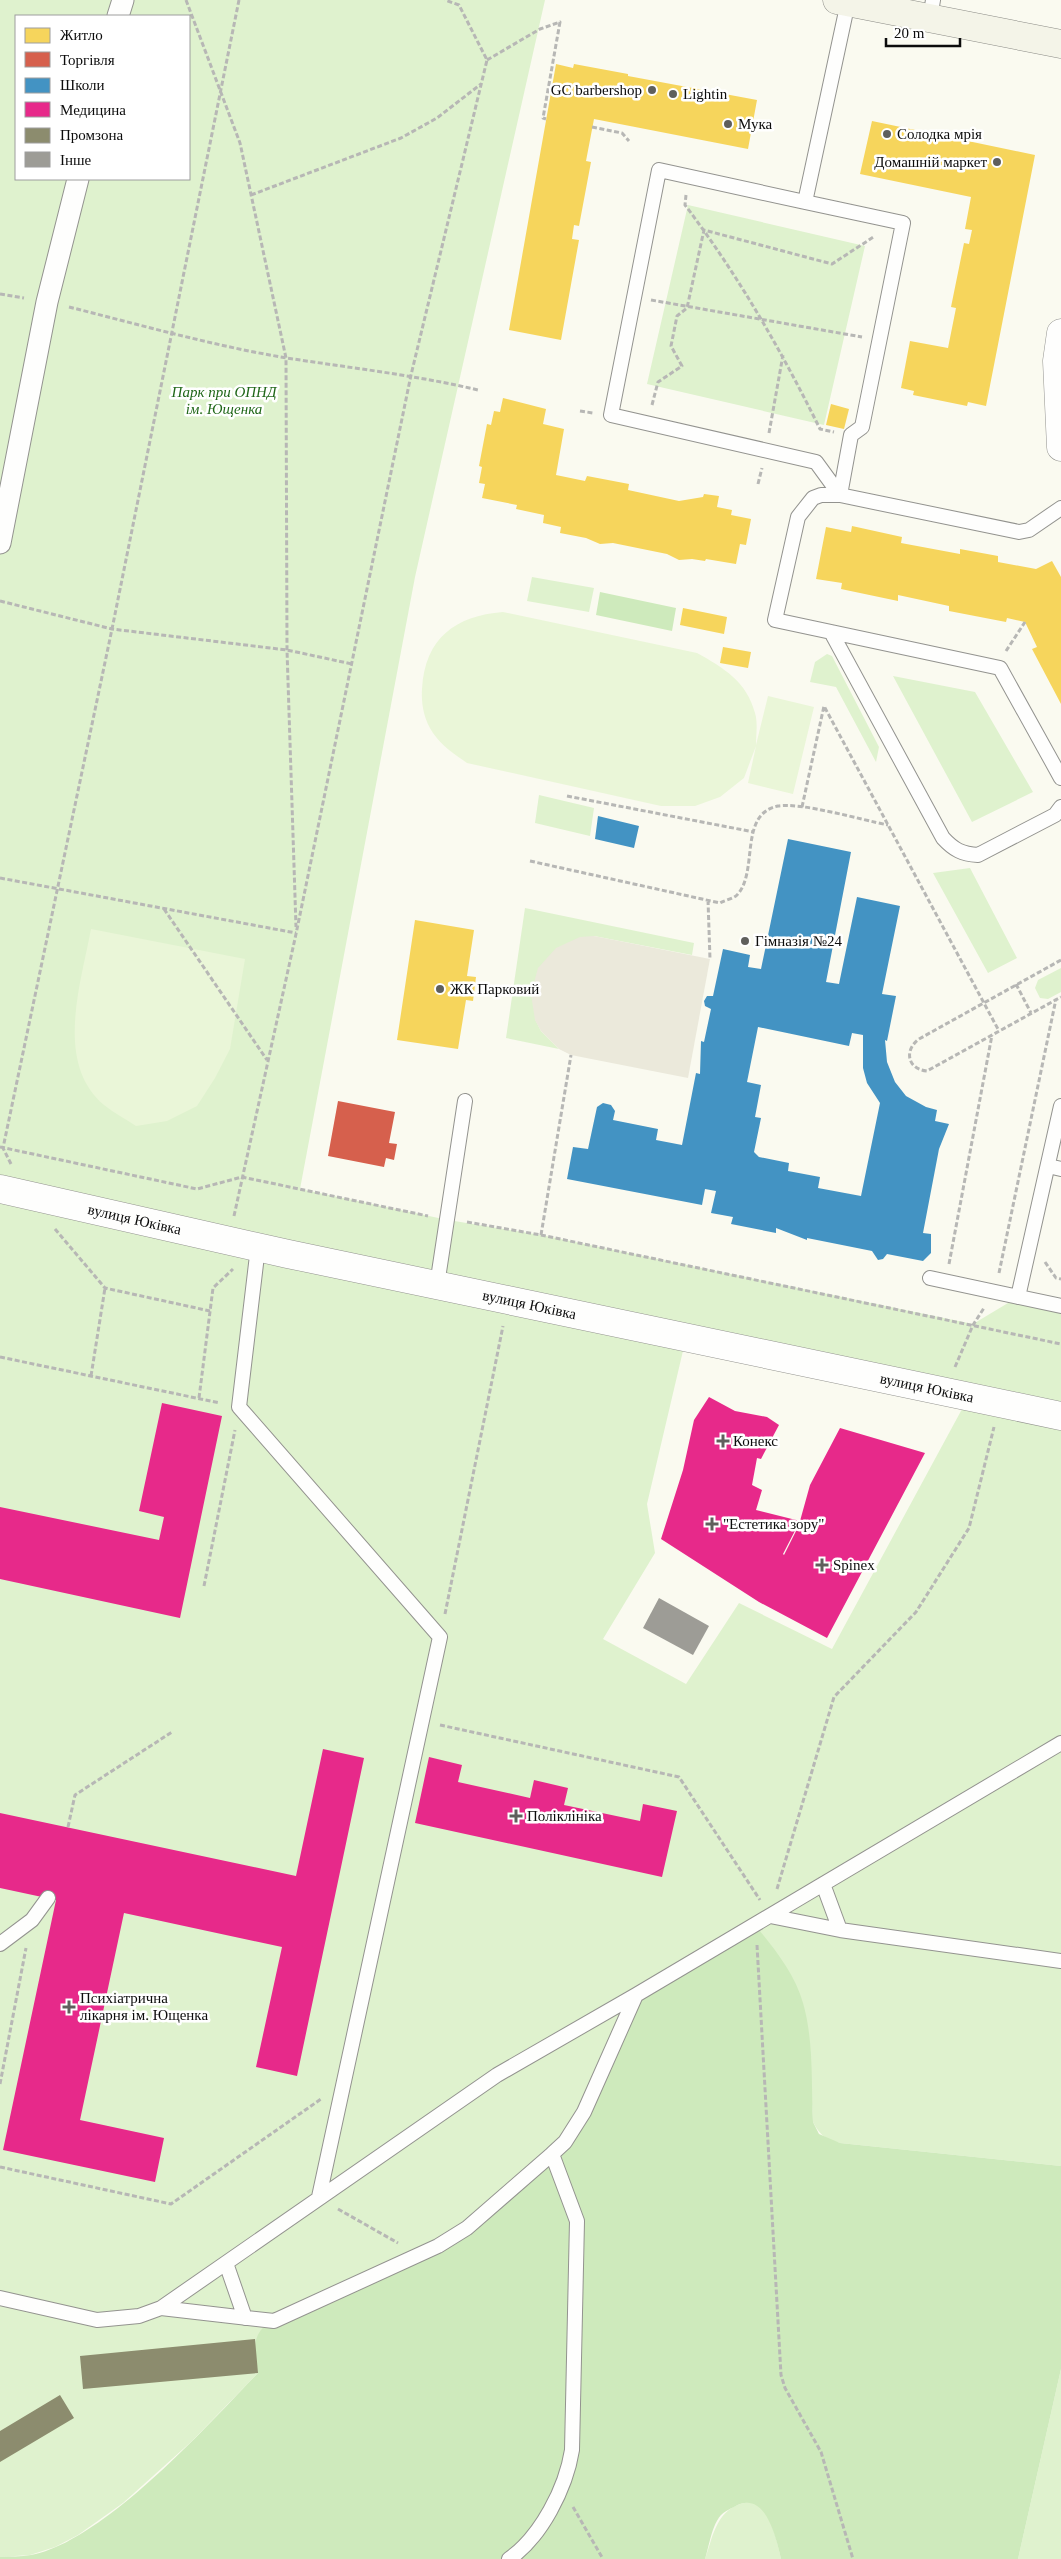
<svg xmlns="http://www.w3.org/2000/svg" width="1061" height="2559" font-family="Georgia,serif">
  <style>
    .green { fill: #dff2ce; fill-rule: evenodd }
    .forest { fill: #ceeabc }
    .pitch { fill: #eaf6d8 }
    .plaza { fill: #ebe9db }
    .homes { fill: #f6d55c }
    .shops { fill: #d6604d }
    .schools { fill: #4393c3; fill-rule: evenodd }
    .health { fill: #e7298a; fill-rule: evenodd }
    .industry { fill: #8c8c6e }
    .building { fill: #9d9c96 }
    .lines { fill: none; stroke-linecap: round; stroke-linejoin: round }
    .service-casing { stroke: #93938f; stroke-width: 16 }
    .pedestrian-casing { stroke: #93938f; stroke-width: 23 }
    .minor-casing { stroke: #93938f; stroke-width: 29 }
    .secondary-casing { stroke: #8a8a85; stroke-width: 29 }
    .path { stroke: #b7b7b5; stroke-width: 3; stroke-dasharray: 5 2.5; stroke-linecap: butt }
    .service { stroke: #fefefd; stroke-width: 14 }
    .pedestrian { stroke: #fefefd; stroke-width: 21 }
    .minor { stroke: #fefefd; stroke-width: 28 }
    .secondary { stroke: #f4f4e8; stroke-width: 28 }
    .poi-dot { fill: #5f5f5c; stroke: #fff; stroke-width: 2 }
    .labels { text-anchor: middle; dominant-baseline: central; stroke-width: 5; stroke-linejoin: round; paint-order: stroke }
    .poi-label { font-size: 15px; fill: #0c0c0c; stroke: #fff; text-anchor: start }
    .park-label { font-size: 15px; font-style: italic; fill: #206719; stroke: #fff }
    .street-label { font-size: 15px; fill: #0c0c0c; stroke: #fff }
  </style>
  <rect width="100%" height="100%" fill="#fafaf0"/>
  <path class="green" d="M 0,0 L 545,0 L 415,577 L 300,1189 L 448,1220 L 541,1235 L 973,1324 L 1018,1297 L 1061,1306 L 1061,1414 L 686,1338 L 647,1504 L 655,1553 L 603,1639 L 686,1684 L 739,1603 L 832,1649 L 968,1398 L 1061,1416 L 1061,2166 L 840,2143 C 825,2139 820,2135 813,2122 L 808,2029 L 575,2129 L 467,2228 L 258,2373 L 192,2441 L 123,2503 L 78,2535 L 55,2547 L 30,2555 L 0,2557 ZM 16,16 L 189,16 L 189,179 L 16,179 Z
    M 688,205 L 865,246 L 824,425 L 647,384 Z
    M 532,577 L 594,588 L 589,612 L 527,601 Z
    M 827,654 L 832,656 L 879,747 L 876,762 L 836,687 L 810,682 L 815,662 Z
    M 893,676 L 975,692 L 1033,792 L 972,822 Z
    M 539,795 L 594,808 L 590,836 L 535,823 Z
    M 970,868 L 1017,958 L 988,973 L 933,873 Z
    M 525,908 L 694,943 L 692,955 L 594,936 L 535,1019 L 541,1031 L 559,1049 L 506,1038 Z
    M 1061,968 L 1061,992 L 1048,999 L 1040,998 L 1035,988 L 1038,980 Z
    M 1061,2369 L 1061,2559 L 1018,2559 Z
    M 751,2502 C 771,2507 777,2542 781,2559 L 705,2559 C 714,2532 718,2505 751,2502 Z"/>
  <path class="forest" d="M 600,592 L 676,608 L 672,631 L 596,615 Z
    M 755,1925 C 774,1948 795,1974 803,2003 C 814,2041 811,2083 813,2122 L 819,2134 L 840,2143 L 1061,2166 L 1061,2369 L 1018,2559 L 781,2559 C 776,2537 765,2488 734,2507 C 729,2509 724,2512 721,2515 C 712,2525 709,2546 705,2559 L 0,2559 L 0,2557 C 10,2556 21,2557 31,2555 C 104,2541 206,2427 258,2373 C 256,2355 250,2338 266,2325 L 438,2246 L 565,2142 L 636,1995 Z"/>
  <path class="pitch" d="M 503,612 L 697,653 C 724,668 747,682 755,713 C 758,723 756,735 756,745 L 768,696 L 814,707 L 793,794 L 748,783 L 756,746 L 744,778 L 720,797 L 695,806 L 661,806 L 467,763 C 454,754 441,745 433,733 C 424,720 421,704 422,689 C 425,638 455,616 503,612 Z
    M 91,929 L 245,959 L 230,1049 L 215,1078 L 197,1106 L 167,1121 L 136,1126 C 126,1119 114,1113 104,1105 C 54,1063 81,983 91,929 Z"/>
  <path class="plaza" d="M 594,936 L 710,959 L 688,1078 L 571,1055 L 559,1049 L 541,1031 L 535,1020 L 531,994 L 538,968 L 556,948 L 580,937 Z"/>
  <path class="homes" d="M 556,64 L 573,68 L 574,64 L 628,74 L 628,76 L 757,100 L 748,149 L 594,119 L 586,161 L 591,162 L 579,226 L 574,225 L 572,239 L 579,240 L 561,340 L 509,330 Z
    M 872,121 L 1035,155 L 986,406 L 968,402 L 967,406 L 913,395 L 914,391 L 901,388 L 910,341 L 948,348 L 956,308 L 951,307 L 964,243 L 969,244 L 972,230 L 965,229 L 971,197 L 860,174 Z
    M 503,398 L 546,409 L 543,424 L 564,429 L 556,475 L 585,481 L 587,476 L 629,484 L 628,490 L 679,501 L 703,497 L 704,494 L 719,496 L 717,507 L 732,510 L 731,515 L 751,519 L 746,545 L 740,544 L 736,564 L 706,559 L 705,561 L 692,559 L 679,560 L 667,554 L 613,543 L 600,544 L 586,538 L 560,533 L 561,527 L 543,523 L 544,515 L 516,509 L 517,505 L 482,498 L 485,484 L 479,483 L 482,467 L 479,466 L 487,424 L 491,425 L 494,411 L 500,412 Z
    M 831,404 L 849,409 L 844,429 L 826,425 Z
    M 852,526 L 902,537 L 901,543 L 960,554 L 960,549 L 998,556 L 998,562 L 1036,569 L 1052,561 L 1061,577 L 1061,704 L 1032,649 L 1037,647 L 1025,622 L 1007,618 L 1006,622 L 949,611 L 949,606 L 898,595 L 898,601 L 841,589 L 842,583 L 816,579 L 826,527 L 851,532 Z
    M 683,608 L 727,617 L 724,634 L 680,625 Z
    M 723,647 L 751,652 L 748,668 L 720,663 Z
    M 415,920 L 474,930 L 467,976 L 476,977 L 473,1001 L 466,1000 L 458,1049 L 397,1040 Z"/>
  <path class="shops" d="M 338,1101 L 395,1112 L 389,1143 L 397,1144 L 394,1160 L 386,1158 L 384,1167 L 328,1156 Z"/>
  <path class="schools" d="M 598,816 L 639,826 L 634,848 L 595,839 Z
    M 788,839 L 851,852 L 826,982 L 839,984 L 857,897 L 900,906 L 882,994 L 896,996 L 887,1041 L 885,1040 L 887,1062 L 895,1082 L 906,1096 L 926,1107 L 937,1110 L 935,1121 L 949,1124 L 939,1149 L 923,1233 L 931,1234 L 931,1253 L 923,1261 L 887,1254 L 883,1259 L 878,1260 L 872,1251 L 807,1238 L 807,1240 L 776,1228 L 776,1233 L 731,1224 L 733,1217 L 711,1213 L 716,1191 L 705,1189 L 702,1205 L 567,1179 L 573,1147 L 588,1149 L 597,1107 L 603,1103 L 611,1105 L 615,1111 L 613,1120 L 658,1129 L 656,1140 L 682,1145 L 696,1073 L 700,1074 L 701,1041 L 704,1042 L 711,1009 L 705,1006 L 704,1001 L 707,996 L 713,996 L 723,949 L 750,955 L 748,967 L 761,969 ZM 758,1027 L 849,1046 L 852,1033 L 863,1035 L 863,1068 L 867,1083 L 880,1103 L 861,1196 L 818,1188 L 820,1177 L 788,1171 L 789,1163 L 759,1157 L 754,1152 L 761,1118 L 755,1117 L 761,1085 L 747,1082 Z"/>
  <path class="health" d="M 709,1397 L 735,1411 L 767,1417 L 779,1425 L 761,1459 L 757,1458 L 752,1485 L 762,1490 L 756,1510 L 800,1521 L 810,1485 L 840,1428 L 925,1453 L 827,1638 L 759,1602 L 661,1539 L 683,1470 L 694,1420 ZM 800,1521 L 798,1527 L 784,1555 L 783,1554 Z
    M 162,1403 L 222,1416 L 180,1618 L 0,1579 L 0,1507 L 159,1540 L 164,1517 L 139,1511 Z
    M 323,1749 L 364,1758 L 297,2076 L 256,2067 L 282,1947 L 124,1913 L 80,2120 L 164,2138 L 155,2182 L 3,2150 L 56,1900 L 0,1888 L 0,1813 L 296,1876 Z
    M 429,1757 L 462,1765 L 458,1782 L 530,1798 L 534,1780 L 568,1788 L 564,1805 L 640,1821 L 643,1804 L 677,1811 L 662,1877 L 415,1823 Z"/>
  <path class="industry" d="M 255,2339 L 258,2373 L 83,2389 L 80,2356 Z
    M 60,2395 L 74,2418 L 0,2462 L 0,2431 Z"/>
  <path class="building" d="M 659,1598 L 709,1626 L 693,1655 L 643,1628 Z"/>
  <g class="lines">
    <g class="service-casing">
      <path id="service" d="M 930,18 L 933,0
        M 805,202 L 659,170 L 611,415 L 816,462 L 840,495
        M 840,495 L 851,435 L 862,427 L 903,223 L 805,202 L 848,2
        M 1061,508 L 1029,530 L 1019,532 L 840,495 L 821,495 L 813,498 L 798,517 L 775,620 L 1000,668 L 1061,778
        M 831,632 L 943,838 C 954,850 962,854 978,855 L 1055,815 L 1061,807
        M 1048,1166 L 1061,1169
        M 258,1247 L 239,1407 L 440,1637 L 319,2197
        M 930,1278 L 1061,1306
        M 437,1285 L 465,1101
        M 1018,1297 L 1061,1106
        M 823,1884 L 840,1930
        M 770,1916 L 840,1930 L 1061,1961
        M 0,1944 L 32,1920 L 48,1898
        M 226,2263 L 245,2318
        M 0,2298 L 97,2320 L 139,2316 L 161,2308 L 497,2075 L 636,1995 L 1061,1743
        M 161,2308 L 274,2321 L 438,2246 L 467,2228 L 552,2154 L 565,2142 L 584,2112 L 636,1995
        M 509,2559 C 541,2537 566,2488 572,2450 L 577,2221 L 552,2154"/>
    </g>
    <g class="pedestrian-casing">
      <path id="pedestrian" d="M 118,16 L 123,0
        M 0,543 L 47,302 L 78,179"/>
    </g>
    <g class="minor-casing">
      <g id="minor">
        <path d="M 1061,333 L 1057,361 L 1061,447"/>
        <path id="s1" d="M 0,1189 L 288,1254 L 1061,1416"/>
      </g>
    </g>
    <g class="secondary-casing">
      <path id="secondary" d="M 837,0 L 1061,44"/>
    </g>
    <path class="path" d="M 186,0 L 240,143 L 286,358 L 287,650 L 296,927
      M 487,60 L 540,29 L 560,22 L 543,118 L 546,119
      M 592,127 L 622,133 L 629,141
      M 251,195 L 401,138 L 437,118 L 481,84
      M 686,195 L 685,205 C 738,275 781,350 820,429 L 834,432
      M 0,294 L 24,298
      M 651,300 L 862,337
      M 69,307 C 141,325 214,346 287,358 C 351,368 415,375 478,390
      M 652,405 L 658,382 L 682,366 L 671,346 L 677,316 L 687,308 L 704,230 L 832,264 L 875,236
      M 580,411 L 593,413
      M 769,433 L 783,355
      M 758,484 L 762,468
      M 0,601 L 112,629 L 287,650 L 352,664
      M 1006,651 L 1025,622
      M 567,796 L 754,832
      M 802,807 L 824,706 L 999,1031
      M 530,861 L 720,903 C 725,900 733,899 737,895 C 759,872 738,814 778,806 C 801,802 862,820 888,825
      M 0,878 L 296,933
      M 708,900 L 710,959
      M 164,909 L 267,1060
      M 1061,960 L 919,1039 C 904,1050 907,1069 927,1071 L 1061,997
      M 1016,984 L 1031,1013
      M 0,1147 L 197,1189 L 242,1177 L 428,1216
      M 11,1164 L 3,1148 L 112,629 L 239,0
      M 234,1216 L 296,934 L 411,375 L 487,60 L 459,5 L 445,0
      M 467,1222 L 541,1235 L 1061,1344
      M 55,1229 L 105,1288 L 210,1311
      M 541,1235 L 571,1055
      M 1045,1262 L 1056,1278 L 1061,1279
      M 949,1264 L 992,1035
      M 999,1273 L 1056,999
      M 0,1357 L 220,1403
      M 955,1367 L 973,1325 L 984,1308
      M 91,1376 L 105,1288
      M 199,1398 L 213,1288 L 233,1269
      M 204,1586 L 235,1430
      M 445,1614 L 503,1326
      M 440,1725 L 679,1777 L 760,1900
      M 68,1827 L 75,1795 L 172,1732
      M 777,1889 L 834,1697 L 916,1612 L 969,1528 L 994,1427
      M 757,1945 L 781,2375 L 785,2388 L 821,2452 L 853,2559
      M 0,2084 L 26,1948
      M 0,2167 L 171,2204 L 321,2099
      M 338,2209 L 398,2243
      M 573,2507 L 603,2559"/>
    <use href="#service" class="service"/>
    <use href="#pedestrian" class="pedestrian"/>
    <use href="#minor" class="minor"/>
    <use href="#secondary" class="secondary"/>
  </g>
  <g class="poi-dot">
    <circle cx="652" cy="90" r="5"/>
    <circle cx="673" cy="94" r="5"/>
    <circle cx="728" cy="124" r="5"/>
    <circle cx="887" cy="134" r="5"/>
    <circle cx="997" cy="162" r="5"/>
    <circle cx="745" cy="941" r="5"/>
    <circle cx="440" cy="989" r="5"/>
    <path d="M720.5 1433.5h5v5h5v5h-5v5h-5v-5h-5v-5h5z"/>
    <path d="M709.5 1516.5h5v5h5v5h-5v5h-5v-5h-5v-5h5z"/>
    <path d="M819.5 1557.5h5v5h5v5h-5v5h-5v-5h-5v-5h5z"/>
    <path d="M513.5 1808.5h5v5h5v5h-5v5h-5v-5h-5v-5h5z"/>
    <path d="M66.5 1999.5h5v5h5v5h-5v5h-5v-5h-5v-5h5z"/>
  </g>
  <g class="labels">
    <g class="poi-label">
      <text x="642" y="90" text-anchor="end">GC barbershop</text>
      <text x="683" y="94">Lightin</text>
      <text x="738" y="124">Мука</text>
      <text x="897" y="134">Солодка мрія</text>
      <text x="987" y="162" text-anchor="end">Домашній маркет</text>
      <text x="755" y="941">Гімназія №24</text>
      <text x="450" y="989">ЖК Парковий</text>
      <text x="733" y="1441">Конекс</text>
      <text x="723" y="1524">"Естетика зору"</text>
      <text x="833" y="1565">Spinex</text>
      <text x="527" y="1816">Поліклініка</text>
      <text x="80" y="1998">Психіатрична<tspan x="80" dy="17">лікарня ім. Ющенка</tspan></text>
    </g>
    <g class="park-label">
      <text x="224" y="392">Парк при ОПНД<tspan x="224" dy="17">ім. Ющенка</tspan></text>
    </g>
    <g class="street-label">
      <text stroke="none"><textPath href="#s1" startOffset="138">вулиця Юківка</textPath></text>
      <text stroke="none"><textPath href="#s1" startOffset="542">вулиця Юківка</textPath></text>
      <text stroke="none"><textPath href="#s1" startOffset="948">вулиця Юківка</textPath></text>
    </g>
  </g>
  <rect x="15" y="15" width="175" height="165" fill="#ffffff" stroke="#9e9e9e"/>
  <rect x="25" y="28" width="25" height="15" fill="#f6d55c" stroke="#9e9e9e"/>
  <text x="60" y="40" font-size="15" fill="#0c0c0c">Житло</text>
  <rect x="25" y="52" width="25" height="15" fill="#d6604d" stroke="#9e9e9e"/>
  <text x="60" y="65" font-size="15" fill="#0c0c0c">Торгівля</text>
  <rect x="25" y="78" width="25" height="15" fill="#4393c3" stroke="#9e9e9e"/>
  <text x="60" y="90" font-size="15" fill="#0c0c0c">Школи</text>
  <rect x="25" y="102" width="25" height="15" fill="#e7298a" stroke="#9e9e9e"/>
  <text x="60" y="115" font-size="15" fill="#0c0c0c">Медицина</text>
  <rect x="25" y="128" width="25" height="15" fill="#8c8c6e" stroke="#9e9e9e"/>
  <text x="60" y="140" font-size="15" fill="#0c0c0c">Промзона</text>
  <rect x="25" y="152" width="25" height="15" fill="#9d9c96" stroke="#9e9e9e"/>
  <text x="60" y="165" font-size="15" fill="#0c0c0c">Інше</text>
  <path d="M886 38v8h74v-8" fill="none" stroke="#0c0c0c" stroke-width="2.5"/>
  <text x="894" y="38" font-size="15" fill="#0c0c0c" stroke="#ffffff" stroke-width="4" paint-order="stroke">20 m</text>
</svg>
